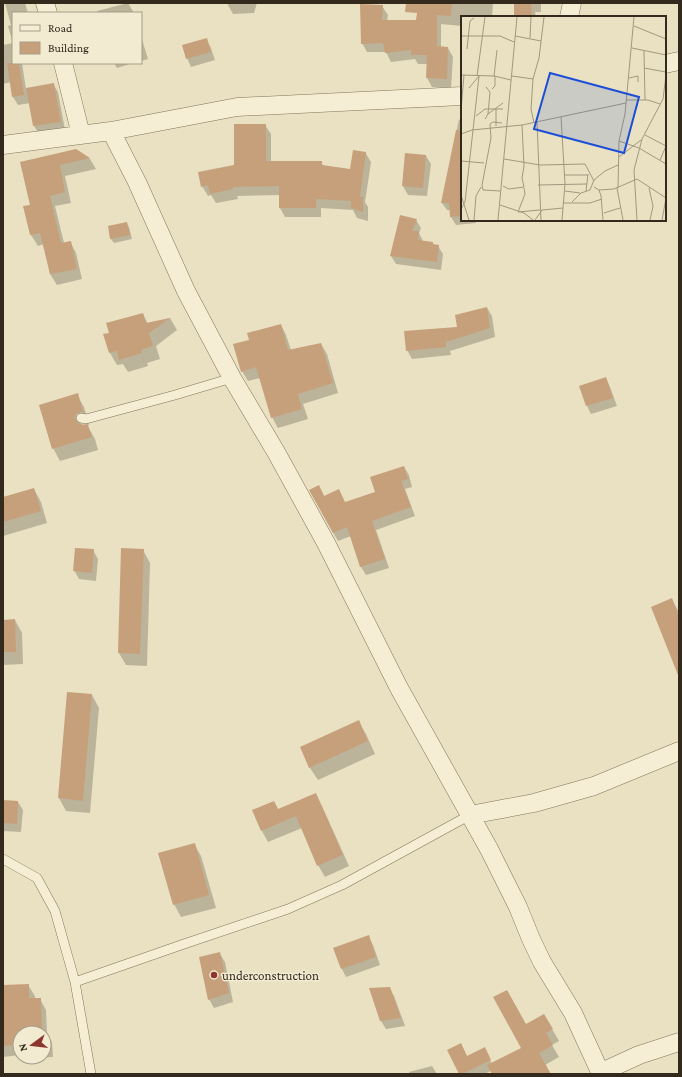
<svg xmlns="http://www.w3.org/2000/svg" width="682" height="1077" font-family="'Crimson Pro',serif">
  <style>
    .shadow { fill: #0003; fill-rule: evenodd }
    .building { fill: #c6a07a }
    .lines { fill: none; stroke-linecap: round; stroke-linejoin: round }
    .service-casing { stroke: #83735a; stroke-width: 10 }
    .minor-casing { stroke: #83735a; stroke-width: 19 }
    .service { stroke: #f6eed4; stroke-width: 9 }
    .minor { stroke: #f6eed4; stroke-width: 18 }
    .poi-dot { fill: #8d352f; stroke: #f2ebd1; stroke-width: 1.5 }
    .labels { text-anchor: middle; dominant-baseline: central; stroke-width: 3; stroke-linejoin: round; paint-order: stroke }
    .poi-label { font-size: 13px; fill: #332a1d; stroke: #f2ebd1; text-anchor: start }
    .inset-road { fill: none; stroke: #a19880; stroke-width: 1 }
    .view { fill: #1d4ed8; fill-opacity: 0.15; stroke: #1d4ed8; stroke-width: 2 }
    .inset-edge { fill: none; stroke: #332a1d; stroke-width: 2 }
  </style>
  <rect width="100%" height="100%" fill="#eae1c2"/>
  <path class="shadow" d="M 5,3 L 25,3 L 28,13 L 13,13 L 13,63 L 22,63 L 26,89 L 53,84 L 58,92 L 65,130 L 39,134 L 34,126 L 30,103 L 18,105 L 13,97 L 11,82 L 3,84 L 3,45 L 13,43 L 8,26 L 11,25 Z
    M 128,3 L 134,13 L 97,13 L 97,11 Z
    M 228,3 L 257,3 L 254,13 L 233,14 L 228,5 Z
    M 419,3 L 493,3 L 492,17 L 462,17 L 462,26 L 441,24 L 441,48 L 448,48 L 453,57 L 451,88 L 432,87 L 427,78 L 427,64 L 418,64 L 415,59 L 391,62 L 386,52 L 367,52 L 362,43 L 382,6 L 388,15 L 387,21 L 417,21 Z
    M 515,3 L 541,3 L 541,12 L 535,12 L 536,17 L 515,17 Z
    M 141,36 L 148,59 L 141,61 Z
    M 206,39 L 211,48 L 215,60 L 191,67 L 187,58 Z
    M 114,63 L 133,63 L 117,68 Z
    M 459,119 L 462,123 L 462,220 L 476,220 L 476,223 L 456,225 L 451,217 L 451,210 L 447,210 L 442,203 Z
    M 265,125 L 271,134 L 271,162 L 321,162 L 324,167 L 351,170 L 365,152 L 371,162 L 365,202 L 368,207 L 368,221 L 357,218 L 353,210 L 321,208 L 321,217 L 285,217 L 280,208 L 280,195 L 237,196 L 238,199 L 216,203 L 211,195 L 208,196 L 202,186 L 235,166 Z
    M 76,150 L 90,159 L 96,169 L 65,176 L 71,203 L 55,206 L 64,243 L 70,242 L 76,253 L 82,279 L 57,285 L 50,274 L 44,244 L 38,246 L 31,235 L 24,207 L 31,205 L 21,162 Z
    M 406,154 L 426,156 L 431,164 L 427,196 L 408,195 L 403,186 Z
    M 416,220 L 421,228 L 419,233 L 423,241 L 438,246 L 443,254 L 441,270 L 396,264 L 391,256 Z
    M 126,223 L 129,227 L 132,239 L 114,243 L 111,239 L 109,227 Z
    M 487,308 L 492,316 L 495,337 L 450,351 L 451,355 L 412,359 L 407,350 L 459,328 Z
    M 143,314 L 148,324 L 170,318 L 177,330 L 156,346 L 160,359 L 147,363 L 148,366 L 128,372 L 123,364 L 117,365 L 110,353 L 110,333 Z
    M 281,325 L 286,335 L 291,350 L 321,344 L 327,354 L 338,393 L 303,404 L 308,419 L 278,428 L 272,417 L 260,378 L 248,381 L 242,371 L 250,341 Z
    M 606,378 L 610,387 L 617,406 L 591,414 L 587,406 L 580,386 Z
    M 77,395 L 84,407 L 89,425 L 87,425 L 95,439 L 98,450 L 60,461 L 53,448 ZM 75,409 L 85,425 L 82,425 L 73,410 Z
    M 404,467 L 409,475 L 412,487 L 405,489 L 415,516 L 376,530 L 389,568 L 366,575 L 361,567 L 351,536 L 338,541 L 310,491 L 319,487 L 325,497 L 345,503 L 376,492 Z
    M 34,489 L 41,502 L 47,523 L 3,536 L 3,498 Z
    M 93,550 L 98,559 L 96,581 L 79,579 L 74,570 Z
    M 143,550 L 150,563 L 147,666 L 126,665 L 119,653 Z
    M 672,600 L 679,612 L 679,674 L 652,607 Z
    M 15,620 L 22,633 L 23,664 L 3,665 L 3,621 Z
    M 92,695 L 99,708 L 90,813 L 66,811 L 59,798 Z
    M 358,722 L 366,734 L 375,754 L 318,780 L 310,768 L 301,747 Z
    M 315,794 L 322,806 L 349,866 L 325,877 L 318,865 L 302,828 L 268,842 L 262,831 L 279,810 Z
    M 3,801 L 18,802 L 23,810 L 21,832 L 3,831 Z
    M 194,844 L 201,856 L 216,908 L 181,917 L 174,904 Z
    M 368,936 L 373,945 L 380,965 L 346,977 L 342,969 L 334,948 Z
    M 220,954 L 225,962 L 233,1002 L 214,1008 L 209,999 Z
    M 28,985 L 35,996 L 35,999 L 40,999 L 46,1010 L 47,1034 L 52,1042 L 53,1057 L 35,1058 L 35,1057 L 44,1057 L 44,1033 L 20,1033 L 20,1055 L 3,1057 L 3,986 Z
    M 389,988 L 394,996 L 405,1026 L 386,1029 L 381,1021 Z
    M 544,1015 L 559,1041 L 552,1045 L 559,1057 L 545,1065 L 550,1074 L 493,1074 L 491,1071 L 484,1074 L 460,1074 L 461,1044 L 467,1057 L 489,1057 L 492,1064 L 523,1049 L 526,1025 Z
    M 432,1066 L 437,1074 L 410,1074 L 409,1072 Z"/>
  <path class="building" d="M 406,3 L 452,3 L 451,16 L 437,15 L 437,46 L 448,47 L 447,79 L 426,78 L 427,55 L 411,55 L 411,50 L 385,53 L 383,43 L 361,44 L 360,4 L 383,5 L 382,20 L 416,20 L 417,13 L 405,12 Z
    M 514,3 L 531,3 L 532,17 L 514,17 Z
    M 207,38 L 211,52 L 186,59 L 182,45 Z
    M 7,63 L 19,63 L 24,95 L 12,97 Z
    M 54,83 L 61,122 L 33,126 L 26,88 Z
    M 234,124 L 266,124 L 266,161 L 322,161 L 322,165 L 350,169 L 353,150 L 366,152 L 360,197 L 363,197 L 363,212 L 351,208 L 351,201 L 316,199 L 316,208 L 279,208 L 279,186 L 233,187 L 233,189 L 210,194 L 208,185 L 201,187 L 198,172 L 234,165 Z
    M 456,130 L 462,131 L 462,216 L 450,217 L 449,203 L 441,203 Z
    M 76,149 L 90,158 L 60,165 L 65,192 L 50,196 L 61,243 L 71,241 L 77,269 L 50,274 L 40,233 L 30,235 L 23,206 L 30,205 L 20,162 Z
    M 405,153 L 426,155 L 423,188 L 402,186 Z
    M 400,215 L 417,219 L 412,231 L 419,231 L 418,240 L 433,242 L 433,244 L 439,245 L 437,262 L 390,256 Z
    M 127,222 L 130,235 L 110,239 L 108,226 Z
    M 487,307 L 490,328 L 446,342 L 446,347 L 406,351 L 404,331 L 457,327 L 455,315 Z
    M 143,313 L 146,323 L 170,318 L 149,333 L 153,346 L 141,350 L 142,353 L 119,360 L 117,351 L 109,353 L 103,334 L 109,333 L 106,323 Z
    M 281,324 L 288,350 L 321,343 L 333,383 L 298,394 L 302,409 L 271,418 L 256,367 L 241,372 L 233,344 L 249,340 L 247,333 Z
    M 606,377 L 613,398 L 586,406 L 579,386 Z
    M 78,393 L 83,412 L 79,412 L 75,416 L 75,420 L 79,424 L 88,425 L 92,437 L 52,449 L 39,405 Z
    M 404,466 L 408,479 L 401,481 L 411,507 L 372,521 L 385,559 L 360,567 L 347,527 L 333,533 L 309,490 L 319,485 L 324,496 L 339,489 L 345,502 L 375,492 L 370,477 Z
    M 34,488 L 41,511 L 3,522 L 3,497 Z
    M 75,548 L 94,549 L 92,573 L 73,571 Z
    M 121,548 L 144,549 L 140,654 L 118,653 Z
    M 672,598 L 679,616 L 678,675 L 651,607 Z
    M 15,619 L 16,652 L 3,652 L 3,620 Z
    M 67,692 L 92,694 L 83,801 L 58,798 Z
    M 359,720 L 368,741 L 309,768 L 300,747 Z
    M 316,793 L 343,855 L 317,866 L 296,816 L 261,831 L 252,810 L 274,801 L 278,809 Z
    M 3,800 L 18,801 L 17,824 L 3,823 Z
    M 195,843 L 209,895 L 173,905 L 158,853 Z
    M 369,935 L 376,957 L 341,969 L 333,948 Z
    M 220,952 L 229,993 L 208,1000 L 199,957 Z
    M 29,984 L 29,998 L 41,998 L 42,1033 L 20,1033 L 20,1044 L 3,1046 L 3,985 Z
    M 390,987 L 401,1018 L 380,1021 L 369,988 Z
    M 507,990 L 526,1024 L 544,1014 L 553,1029 L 546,1033 L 553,1045 L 539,1053 L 551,1074 L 492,1074 L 487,1065 L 521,1048 L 493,997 Z
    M 461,1043 L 467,1056 L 485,1047 L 491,1060 L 462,1074 L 459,1074 L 447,1050 Z"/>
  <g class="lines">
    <g class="service-casing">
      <path id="service" d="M 81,418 L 86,419 L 175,395 L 232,378
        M 3,859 L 37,878 L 55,911 L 75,982 L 91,1074
        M 75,982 L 184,944 L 288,909 L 342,885 L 470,815"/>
    </g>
    <g class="minor-casing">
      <path id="minor" d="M 45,3 L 48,13
        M 569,17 L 572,3
        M 63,63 L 81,135
        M 665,64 L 679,61
        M 111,131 L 137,182 L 186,291 L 232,378 L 276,452 L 326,543 L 399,688 L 489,849 L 518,907 L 531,939 L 542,962 L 573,1013 L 601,1074
        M 3,145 L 111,131 L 237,107 L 462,96
        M 470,815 L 534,803 L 594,786 L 679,751
        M 600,1073 L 639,1055 L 679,1042"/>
    </g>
    <use href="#service" class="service"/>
    <use href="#minor" class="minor"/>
  </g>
  <circle class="poi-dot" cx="214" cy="975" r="4"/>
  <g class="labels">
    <g class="poi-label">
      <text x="222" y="975">underconstruction</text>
    </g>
  </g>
  <g transform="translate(461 16)">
    <rect width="205" height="205" fill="#eae1c2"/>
    <path class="inset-road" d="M 173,10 L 205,23M 0,20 L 39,20 L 53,26M 54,20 L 80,25M 69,22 L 70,1M 171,32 L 205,39M 6,33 L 9,5 L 13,2M 183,35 L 184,84M 183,52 L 205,56M 0,59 L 33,60 L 50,64M 16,60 L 24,1M 33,60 L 36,34M 51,60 L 72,63M 168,62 L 177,60 L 177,66M 8,72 L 18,60M 31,73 L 34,70 L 34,60M 165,84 L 187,84 L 199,88M 35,93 L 35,110M 0,94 L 3,59M 27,98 L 42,87M 15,100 L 24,93 L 42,93M 100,101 L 104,168 L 101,204M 24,103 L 27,98 L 29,76 L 25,71M 76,106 L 80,204M 73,107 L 70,93 L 72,63 L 78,42 L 83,1M 0,118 L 11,114 L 61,109 L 165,87M 184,119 L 205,130M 158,125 L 178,132 L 205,148M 158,141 L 180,124M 43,143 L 79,149 L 124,148 L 133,165M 199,144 L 205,130M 0,145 L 23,147M 103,159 L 127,159M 77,169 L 126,168M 42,170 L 48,173 L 63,171 L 61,162 L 63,150 L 61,109M 133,171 L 138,174 L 140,180 L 142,204M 63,172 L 64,178 L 57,196 L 79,194M 156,172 L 162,204M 157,172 L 158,125 L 164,98 L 173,1M 188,172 L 192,190 L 189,204M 138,174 L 153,173 L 176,163 L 205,182M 39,175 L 22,174 L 21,169 L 30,122 L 29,108 L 32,106 L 41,107M 104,175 L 119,177M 125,175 L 127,158M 0,179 L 8,204M 111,186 L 120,177 L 129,174 L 133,164 L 144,155 L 157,149M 102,187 L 129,187 L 141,183M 39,189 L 63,197 L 72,204M 0,193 L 4,186 L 18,60M 143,197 L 159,192M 13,204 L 15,180 L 20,171M 37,204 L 56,1M 74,204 L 81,194 L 102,192M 176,204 L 173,154 L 181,123 L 202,83 L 205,59M 201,204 L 205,182"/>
    <path class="view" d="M 89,57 L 178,81 L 163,137 L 73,113 Z"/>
    <rect width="205" height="205" class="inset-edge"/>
  </g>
  <rect width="682" height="1077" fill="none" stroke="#332a1d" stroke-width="8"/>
  <rect x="12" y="12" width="130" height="52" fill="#f2ebd1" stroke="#a69e89"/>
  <rect x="20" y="25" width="20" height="6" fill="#f6eed4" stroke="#a69e89"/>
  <text x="48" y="32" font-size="12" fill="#332a1d">Road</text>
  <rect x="20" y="42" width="20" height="12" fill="#c6a07a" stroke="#a69e89"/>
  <text x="48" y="52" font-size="12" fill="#332a1d">Building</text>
  <g transform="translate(32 1045) rotate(255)"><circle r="19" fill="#f2ebd1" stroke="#a69e89"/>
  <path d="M0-3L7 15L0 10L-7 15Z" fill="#8d352f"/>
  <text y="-6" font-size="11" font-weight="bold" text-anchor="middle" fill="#332a1d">N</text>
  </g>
</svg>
